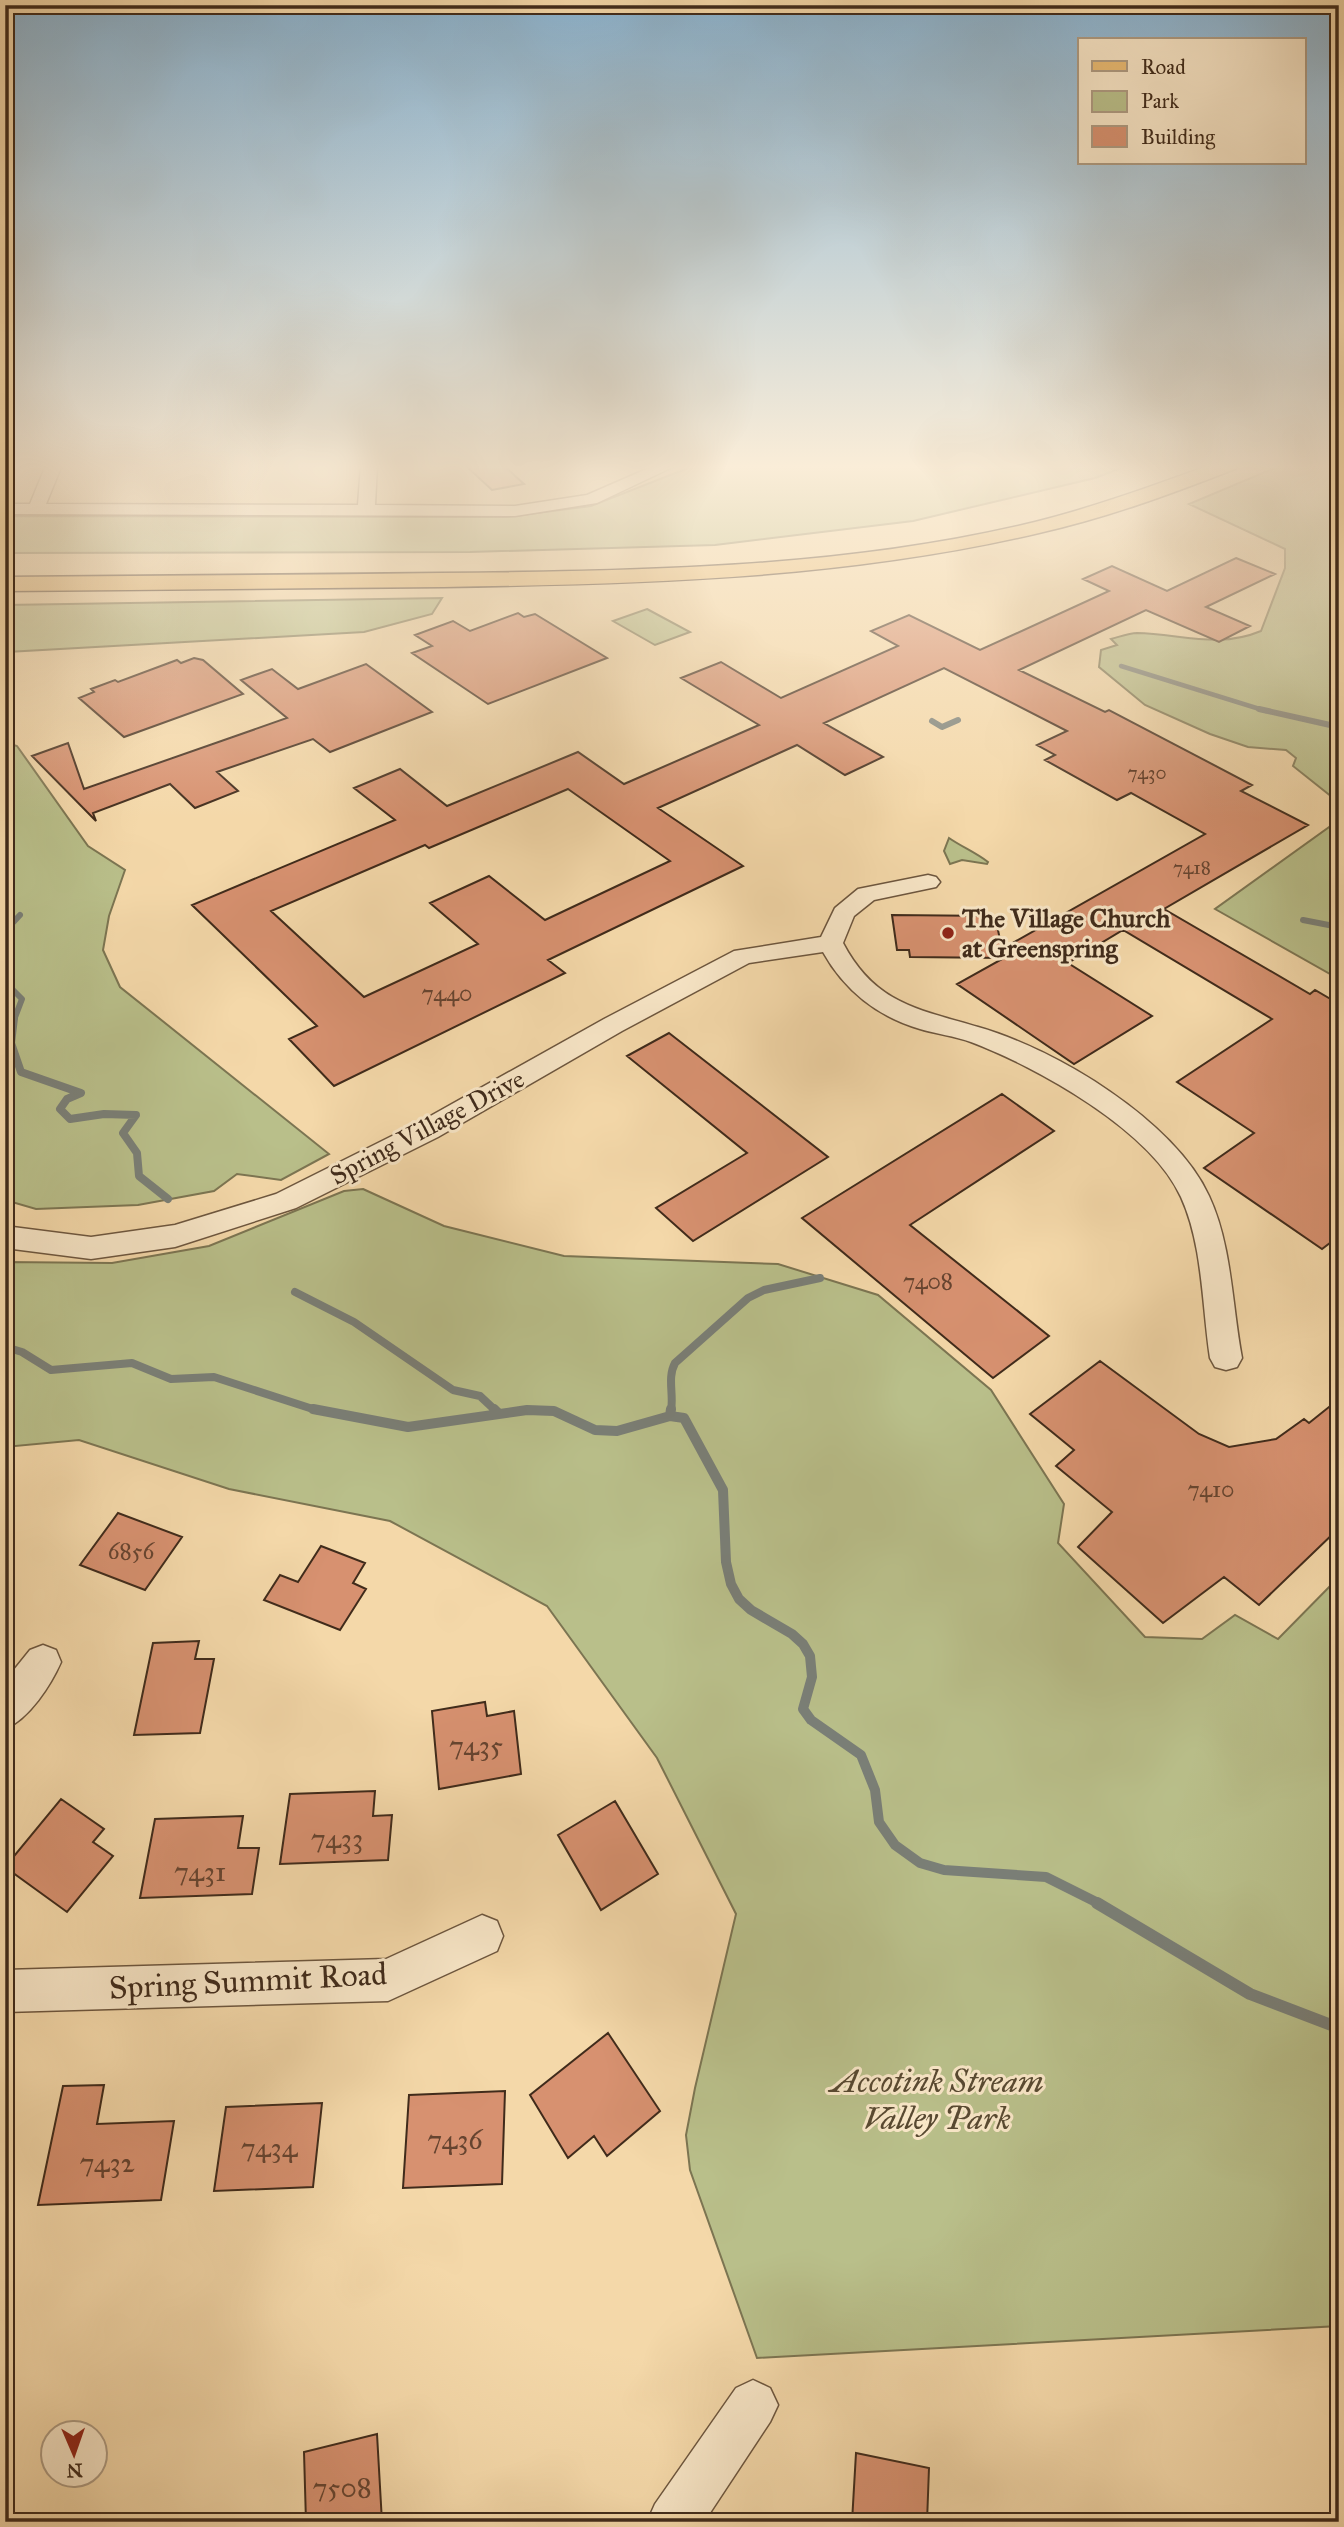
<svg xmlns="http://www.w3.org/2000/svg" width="1344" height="2527" font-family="'IM FELL Great Primer',serif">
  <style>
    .green { fill: #b9bf8a; stroke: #7c7552; stroke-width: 2 }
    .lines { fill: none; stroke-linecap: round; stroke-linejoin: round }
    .stream-far4 { stroke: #7a7f77; stroke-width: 4.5 }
    .stream-far3 { stroke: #7a7f77; stroke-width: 6 }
    .stream-far2 { stroke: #7a7f77; stroke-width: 8 }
    .stream-far1 { stroke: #7a7f77; stroke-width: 10 }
    .stream { stroke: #7a7f77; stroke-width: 12 }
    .building { fill: #d79170; stroke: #402b1b; stroke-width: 2; fill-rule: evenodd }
    .minor-casing { stroke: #6d563e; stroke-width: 3 }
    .major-casing { stroke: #402b1b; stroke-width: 3 }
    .minor { fill: #f8e6c7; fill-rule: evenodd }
    .major { fill: #eabc74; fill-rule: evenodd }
    .poi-dot { fill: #8f2418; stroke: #f8e6c7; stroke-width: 2.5 }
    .labels { text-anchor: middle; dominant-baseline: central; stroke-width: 6; stroke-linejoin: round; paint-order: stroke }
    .far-number-label { font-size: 19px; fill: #664430 }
    .number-label { font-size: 23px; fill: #664430 }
    .poi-label { font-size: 26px; font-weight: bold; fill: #402b1b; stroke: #f8e6c7; text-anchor: start }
    .street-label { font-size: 26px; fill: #402b1b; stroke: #f8e6c7 }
    .near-number-label { font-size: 28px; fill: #664430 }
    .near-street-label { font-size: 32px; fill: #402b1b; stroke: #f8e6c7 }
    .near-park-label { font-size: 32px; font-style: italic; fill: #584931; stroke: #f8e6c7 }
  </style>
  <rect width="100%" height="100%" fill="#f4d8a9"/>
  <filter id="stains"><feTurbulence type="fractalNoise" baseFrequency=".00286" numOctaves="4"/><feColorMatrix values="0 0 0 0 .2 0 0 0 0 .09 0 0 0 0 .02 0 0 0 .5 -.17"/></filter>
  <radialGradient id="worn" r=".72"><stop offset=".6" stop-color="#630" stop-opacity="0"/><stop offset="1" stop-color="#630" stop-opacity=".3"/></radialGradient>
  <path class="green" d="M 696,465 L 1129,465 L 1095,478 L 913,521 L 715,545 L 470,552 L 5,553 L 5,516 L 506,517 L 591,506 Z
    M 1282,465 L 1339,465 L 1339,815 L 1337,801 L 1293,766 L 1296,758 L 1286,750 L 1248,747 L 1210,734 L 1145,705 L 1099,667 L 1101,650 L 1117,645 L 1111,639 C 1119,637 1129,633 1137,633 C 1181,634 1218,649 1261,631 L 1285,568 L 1285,549 L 1189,504 Z
    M 442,598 L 432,614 L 364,632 L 7,652 L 5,656 L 5,605 Z
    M 647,609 L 690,632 L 655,645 L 613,621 Z
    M 5,742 L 17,746 L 88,846 L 125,870 L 109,916 L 103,950 L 120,987 L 329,1154 L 281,1180 L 237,1174 L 214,1191 L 138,1205 L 36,1209 L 5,1200 Z
    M 1339,820 L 1339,979 L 1215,909 Z
    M 949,838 C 962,847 975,852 988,862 L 987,864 L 962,860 L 950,864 L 944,851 Z
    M 363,1189 L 444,1226 L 564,1256 L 778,1264 L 878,1295 L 991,1390 L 1064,1504 L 1058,1543 L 1145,1637 L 1202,1639 L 1235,1615 L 1278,1639 L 1339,1577 L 1339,2326 L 757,2358 L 690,2170 L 686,2135 L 695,2088 L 736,1914 L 657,1758 L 547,1606 L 390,1521 L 229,1489 L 79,1440 L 5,1447 L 5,1262 L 112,1263 L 209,1246 L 344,1191 Z"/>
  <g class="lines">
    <path class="stream-far4" d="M 1121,666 L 1266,711"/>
    <path class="stream-far3" d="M 1259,709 L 1339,727
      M 932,721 L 942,727 L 958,720
      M 1303,920 L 1339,927
      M 5,931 L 20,915
      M 5,982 L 22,999 L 14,1020"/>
    <path class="stream-far2" d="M 14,1018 L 11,1043 L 21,1072 L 81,1093 L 67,1099 L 60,1109 L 70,1119 L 104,1114 L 136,1115 L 123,1133 L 137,1153 L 139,1176 L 168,1199
      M 295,1292 L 354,1322 L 453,1390 L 480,1396 L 496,1411
      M 5,1352 L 12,1349 L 22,1352 L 51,1370 L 132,1363 L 171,1379 L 214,1377 L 319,1411
      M 522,1411 L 546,1411
      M 671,1411 C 674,1394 667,1378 675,1363 L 748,1298 L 764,1290 L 820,1278"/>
    <path class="stream-far1" d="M 313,1409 L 408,1427 L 527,1410 L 554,1411 L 595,1430 L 617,1431 L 670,1416 L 684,1418 L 723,1490 L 726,1562 L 731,1584 L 739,1599 L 751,1610 L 792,1634 L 803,1644 L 810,1656 L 812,1677 L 803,1709 L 811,1720 L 861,1755 L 875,1790 L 879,1822 L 895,1845 L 920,1863 L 944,1870 L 1046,1877 L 1100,1904
      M 494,1409 L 497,1412
      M 670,1416 L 671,1409"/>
    <path class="stream" d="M 1097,1903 L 1250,1994 L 1339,2028"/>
  </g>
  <path class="building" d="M 465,465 L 503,465 L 524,484 L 492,490 Z
    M 1236,558 L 1275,574 L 1206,607 L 1250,626 L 1219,642 L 1146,610 L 1019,670 L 1105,712 L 1109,710 L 1252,785 L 1241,791 L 1308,825 L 1164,909 L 1310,994 L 1315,990 L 1339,1004 L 1339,1236 L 1322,1249 L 1204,1168 L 1254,1133 L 1177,1082 L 1272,1019 L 1123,930 L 1068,963 L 1152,1016 L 1074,1064 L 957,984 L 1004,958 L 910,957 L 909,950 L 897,950 L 892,915 L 995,916 L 1002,949 L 1205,834 L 1131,793 L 1117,800 L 1045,760 L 1055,755 L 1037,745 L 1067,731 L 944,668 L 824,723 L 883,757 L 845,775 L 797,745 L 658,808 L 743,866 L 548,960 L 565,973 L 334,1086 L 289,1039 L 317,1026 L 192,905 L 395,820 L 354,788 L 400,769 L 447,806 L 578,752 L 624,784 L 759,725 L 681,678 L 721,662 L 781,698 L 898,646 L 871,631 L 909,615 L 980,650 L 1109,591 L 1083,579 L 1112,566 L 1167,591 ZM 568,789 L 670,861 L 545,920 L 489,876 L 430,903 L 478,944 L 364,997 L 271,911 L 425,845 L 429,848 Z
    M 518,613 L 524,617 L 535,614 L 607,658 L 488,704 L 412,653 L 432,646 L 415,635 L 453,621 L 470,631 Z
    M 194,658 L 203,660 L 243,694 L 124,737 L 79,698 L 94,692 L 91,689 L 115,680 L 118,682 L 177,660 L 181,663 Z
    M 366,664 L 432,712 L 330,752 L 313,739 L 217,772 L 238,791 L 195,808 L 170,784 L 93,813 L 96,821 L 32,756 L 68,743 L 84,789 L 287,718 L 241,680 L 272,669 L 298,689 Z
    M 669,1033 L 828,1157 L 693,1241 L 656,1208 L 747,1153 L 627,1056 Z
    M 1002,1094 L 1054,1131 L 910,1225 L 1049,1336 L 993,1378 L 802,1218 Z
    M 1100,1361 L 1199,1434 L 1229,1447 L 1276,1439 L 1304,1419 L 1309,1423 L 1339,1399 L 1339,1528 L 1259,1605 L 1224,1577 L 1163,1623 L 1078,1547 L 1112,1512 L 1056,1466 L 1074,1450 L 1030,1414 Z
    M 118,1513 L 182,1537 L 145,1590 L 80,1565 Z
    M 321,1546 L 365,1563 L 353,1583 L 366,1589 L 340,1630 L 264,1600 L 280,1575 L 298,1582 Z
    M 199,1641 L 195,1659 L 214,1659 L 200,1733 L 134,1735 L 153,1643 Z
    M 485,1702 L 487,1716 L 514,1711 L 521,1774 L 439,1789 L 432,1711 Z
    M 375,1791 L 373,1816 L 392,1815 L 388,1860 L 280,1864 L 290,1794 Z
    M 61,1799 L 104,1829 L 93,1842 L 113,1856 L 67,1912 L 5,1867 Z
    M 615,1801 L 658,1874 L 601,1910 L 558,1835 Z
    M 243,1816 L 238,1848 L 259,1848 L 252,1894 L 140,1898 L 155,1819 Z
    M 608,2033 L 660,2111 L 607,2156 L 594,2136 L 568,2158 L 530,2095 Z
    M 104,2085 L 97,2124 L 174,2121 L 161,2200 L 38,2205 L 63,2086 Z
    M 505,2091 L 502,2184 L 403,2188 L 409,2095 Z
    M 322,2103 L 313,2187 L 214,2191 L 226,2107 Z
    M 377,2434 L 382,2522 L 306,2522 L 304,2452 Z
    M 856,2453 L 929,2468 L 927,2522 L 852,2522 Z"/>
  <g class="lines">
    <g class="minor-casing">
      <path id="minor" d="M 46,465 L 62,465 L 46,504 L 358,505 L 361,465 L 377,465 L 375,505 L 515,506 L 587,495 L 656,465 L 677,465 L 597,503 L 515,516 L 5,514 L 5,504 L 30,504 Z
        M 928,875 L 936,877 L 940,882 L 936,887 L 874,900 L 854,916 L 843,943 C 875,1004 918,1009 978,1027 C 1056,1049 1175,1121 1209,1196 C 1232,1245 1232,1306 1242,1358 L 1237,1367 L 1226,1370 L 1215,1367 L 1210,1358 C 1202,1306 1203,1245 1181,1197 C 1151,1130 1037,1067 971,1042 C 954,1036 937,1034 920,1029 C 878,1017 844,990 823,952 L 749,963 L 622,1031 L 438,1137 L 296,1208 L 175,1247 L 91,1259 L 5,1248 L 5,1226 L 91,1237 L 175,1225 L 276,1194 L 418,1123 L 604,1019 L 734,951 L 821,937 L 835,908 L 858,889 Z
        M 43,1645 L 56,1650 L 61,1662 C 51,1685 29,1719 5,1729 L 5,1681 L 30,1650 Z
        M 482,1915 L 497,1921 L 503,1936 L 497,1951 L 388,2001 L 5,2012 L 5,1970 L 386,1959 Z
        M 753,2380 L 770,2388 L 778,2405 L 770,2422 L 704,2522 L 647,2522 L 655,2504 L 736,2388 Z"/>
    </g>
    <g class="major-casing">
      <path id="major" d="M 1210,465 L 1238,465 L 1235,469 C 1171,494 1106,518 1039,533 C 843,579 643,584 443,587 C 297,588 151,590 5,591 L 5,577 C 150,576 295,575 440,573 C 638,571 841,569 1035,522 C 1095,507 1152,486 1210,465 Z"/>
    </g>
    <use href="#minor" class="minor"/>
    <use href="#major" class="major"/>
  </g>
  <linearGradient id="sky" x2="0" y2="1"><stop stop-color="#8bb5d3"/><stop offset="0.57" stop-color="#faedd8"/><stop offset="1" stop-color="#faedd8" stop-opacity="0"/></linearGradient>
  <rect width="1344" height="819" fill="url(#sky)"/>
  <circle class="poi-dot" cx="948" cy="933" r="7"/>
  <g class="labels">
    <g class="far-number-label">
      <text x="1147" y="772">7430</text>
      <text x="1192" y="867">7418</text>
    </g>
    <g class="number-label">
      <text x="447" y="993">7440</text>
      <text x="928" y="1281">7408</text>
      <text x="1211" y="1489">7410</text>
      <text x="131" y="1551">6856</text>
    </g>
    <g class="poi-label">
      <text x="962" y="918">The Village Church<tspan x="962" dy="30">at Greenspring</tspan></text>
    </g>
    <g class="street-label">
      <text transform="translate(427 1127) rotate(-28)">Spring Village Drive</text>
    </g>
    <g class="near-number-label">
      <text x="476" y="1745">7435</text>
      <text x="337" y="1838">7433</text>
      <text x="200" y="1871">7431</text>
      <text x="455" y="2139">7436</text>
      <text x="269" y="2147">7434</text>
      <text x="107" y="2162">7432</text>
      <text x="342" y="2487">7508</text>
    </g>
    <g class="near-street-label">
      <text transform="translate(248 1981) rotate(-3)">Spring Summit Road</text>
    </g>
    <g class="near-park-label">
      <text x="937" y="2081">Accotink Stream<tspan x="937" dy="37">Valley Park</tspan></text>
    </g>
  </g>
  <rect width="1344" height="2527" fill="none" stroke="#f4d8a9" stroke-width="28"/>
  <rect x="7" y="7" width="1330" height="2513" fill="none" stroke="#402b1b" stroke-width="3.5"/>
  <rect x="14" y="14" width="1316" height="2499" fill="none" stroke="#402b1b" stroke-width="2"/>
  <rect x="1078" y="38" width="228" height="126" fill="#f8e6c7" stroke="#ae9b82" stroke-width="2"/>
  <rect x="1092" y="61" width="35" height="10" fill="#eabc74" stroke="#ae9b82" stroke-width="2"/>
  <text x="1141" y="74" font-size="21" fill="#402b1b">Road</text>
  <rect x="1092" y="91" width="35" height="21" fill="#b9bf8a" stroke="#ae9b82" stroke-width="2"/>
  <text x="1141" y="108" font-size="21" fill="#402b1b">Park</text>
  <rect x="1092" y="126" width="35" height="21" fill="#d79170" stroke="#ae9b82" stroke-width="2"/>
  <text x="1141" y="144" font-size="21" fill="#402b1b">Building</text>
  <g transform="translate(74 2454) rotate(178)"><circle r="33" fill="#f8e6c7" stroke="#ae9b82" stroke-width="2"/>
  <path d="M0-5L12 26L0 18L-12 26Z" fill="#8f2418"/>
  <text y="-10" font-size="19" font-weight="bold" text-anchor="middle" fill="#402b1b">N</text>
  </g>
  <rect width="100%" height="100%" filter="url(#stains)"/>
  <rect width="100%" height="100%" fill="url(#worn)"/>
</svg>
